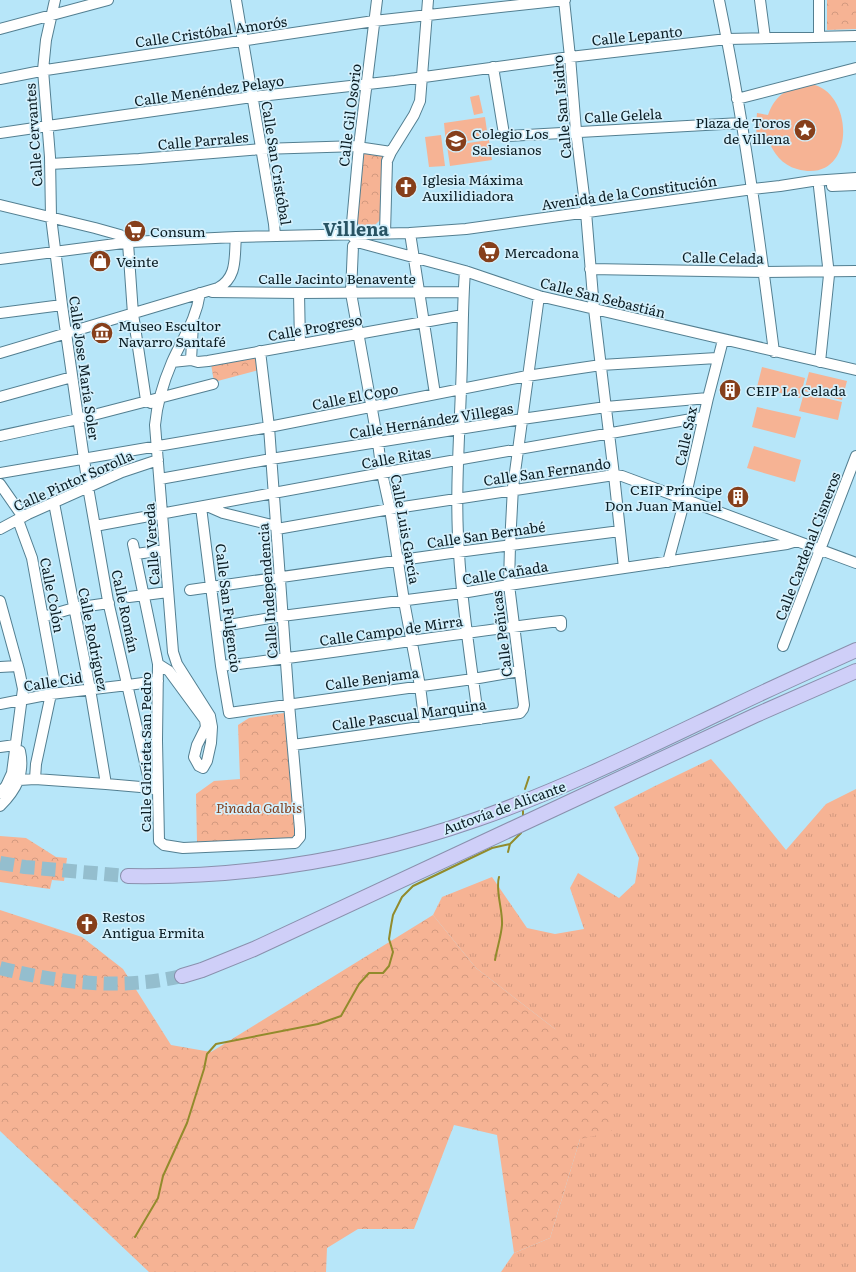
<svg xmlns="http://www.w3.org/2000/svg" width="856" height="1272" font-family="Literata,serif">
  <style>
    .grass { fill: url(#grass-tufts) }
    .forest { fill: url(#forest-crowns) }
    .pitch { fill: #f6b394 }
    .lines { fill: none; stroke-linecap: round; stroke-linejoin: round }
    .stream { stroke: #928b2c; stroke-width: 2 }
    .highway-tunnel { stroke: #94bece; stroke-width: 14; stroke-dasharray: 14 7; stroke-linecap: butt }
    .minor-casing { stroke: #537f91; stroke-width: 12 }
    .highway-casing { stroke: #8a90ad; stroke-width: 16 }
    .minor { stroke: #fff; stroke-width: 10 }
    .highway { stroke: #cfcff8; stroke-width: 14 }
    .labels { text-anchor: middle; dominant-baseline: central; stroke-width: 3.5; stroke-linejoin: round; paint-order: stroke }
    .street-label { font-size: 14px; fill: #0a1c23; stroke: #d4f0fc }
    .poi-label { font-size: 14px; fill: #0a1c23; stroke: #d4f0fc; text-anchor: start }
    .park-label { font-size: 14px; font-style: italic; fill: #813e1c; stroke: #d4f0fc }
    .district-label { font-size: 18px; font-weight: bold; fill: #285363; stroke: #d4f0fc }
  </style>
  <defs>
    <pattern id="grass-tufts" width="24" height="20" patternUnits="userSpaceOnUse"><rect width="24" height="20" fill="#f6b394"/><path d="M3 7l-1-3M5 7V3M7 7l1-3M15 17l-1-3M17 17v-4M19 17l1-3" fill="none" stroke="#d2997f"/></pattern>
    <pattern id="forest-crowns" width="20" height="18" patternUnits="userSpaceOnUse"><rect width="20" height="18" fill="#f6b394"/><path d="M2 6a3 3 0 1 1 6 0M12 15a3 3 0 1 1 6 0" fill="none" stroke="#d2997f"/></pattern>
  </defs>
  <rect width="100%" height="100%" fill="#b7e6f9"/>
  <path class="grass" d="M 711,759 L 731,782 L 786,850 L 826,804 L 856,789 L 856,1272 L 501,1272 L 514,1253 L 550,1238 L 580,1139 L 555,1029 L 476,968 L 433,915 L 442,897 L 492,877 L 527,928 L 555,934 L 584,929 L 570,888 L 578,873 L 619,898 L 635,883 L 639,858 L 614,807 L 653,787 Z"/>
  <path class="forest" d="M 827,0 L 856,0 L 856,29 L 827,30 Z
    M 366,151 L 379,152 L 384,158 L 381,219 L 373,227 C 364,228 360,227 355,220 L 363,154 Z
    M 258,354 L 259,370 L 214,382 L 211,364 Z
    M 284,713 L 296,834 L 292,840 L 197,842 L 196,794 L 214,781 L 240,779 L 238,725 L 249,718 Z
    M 0,836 L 26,838 L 56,857 L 67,858 L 64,881 L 52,880 L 50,889 L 0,882 Z
    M 0,910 L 82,937 L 123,969 L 171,1045 L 211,1052 L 433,915 L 476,968 L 555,1029 L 607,1083 L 612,1132 L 580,1139 L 550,1238 L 514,1253 L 497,1135 L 454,1125 L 414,1229 L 358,1229 L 327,1248 L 326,1272 L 149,1272 L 0,1131 Z"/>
  <path class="pitch" d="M 811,84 C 856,92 856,186 797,169 C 782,165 773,153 768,139 L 757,140 L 756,126 L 757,113 L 768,115 C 777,91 788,90 811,84 Z
    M 479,95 L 483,113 L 474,115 L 470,97 Z
    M 485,117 L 488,138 L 446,144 L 444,123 Z
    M 441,135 L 445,166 L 429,167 L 425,137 Z
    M 489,140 L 492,160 L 450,166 L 447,146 Z
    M 762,367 L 805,378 L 800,398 L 757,387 Z
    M 809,372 L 847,381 L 842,400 L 804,391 Z
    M 804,393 L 842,402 L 838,420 L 799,411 Z
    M 757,407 L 801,417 L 795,438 L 752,427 Z
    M 754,446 L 801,460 L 795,482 L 747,468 Z"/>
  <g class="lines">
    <path class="stream" d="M 525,789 L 529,777
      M 523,817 L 523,811
      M 508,852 L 510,844 L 521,833
      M 495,960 C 497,948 501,937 502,925 C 503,910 495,890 499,877
      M 135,1237 L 158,1198 L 163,1176 L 187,1123 L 204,1069 L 207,1054 L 216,1044 L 318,1024 L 341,1016 L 359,984 L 369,973 L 383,973 L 389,966 L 393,952 L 389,939 L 391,926 L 393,915 L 402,897 L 413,886 L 471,858 L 492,848 L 510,844"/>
    <path class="highway-tunnel" d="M 0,863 L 25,867 L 128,876
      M 0,968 C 59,983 122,990 182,976"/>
    <g class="minor-casing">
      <path id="minor" d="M 55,0 L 46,40 L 43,70 L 50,157 L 51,217 L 62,305 L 88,487 L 108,601 L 148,776 L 152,788 L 158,791
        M 236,0 L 274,224 L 275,236
        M 564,0 L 570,57 L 576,131 L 586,212 L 594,309 L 614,475 L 624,568
        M 719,0 C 743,116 759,234 774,352
        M 760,0 L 765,38
        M 819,0 L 819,36
        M 0,29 L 108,0
        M 493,67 L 504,134 L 506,136 L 741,123
        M 0,79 L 46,70 L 374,21 L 565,0
        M 737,99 L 856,68
        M 0,133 L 48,126 L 252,97 L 395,81 L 570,57 L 727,39 L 856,36
        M 50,164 L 139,159 L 261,149 L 359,146 L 364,148 L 391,152
        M 832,186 L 856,185
        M 819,187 L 829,275 L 820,362
        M 0,205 L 95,228 L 120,235 L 131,242
        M 385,233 L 387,161 L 391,152 L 414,115 L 420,101 L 428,0
        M 410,233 L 435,394
        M 351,234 L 357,242 L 465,271 L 539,296 L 856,370
        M 351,234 L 359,146 L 377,0
        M 357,242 L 353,246 L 351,293 L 378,443 L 382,473 L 390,509 L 404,601 L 420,686 L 425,726
        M 128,243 L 133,314 L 146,400 L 151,403
        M 0,259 L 131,242 L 236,237 L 410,233 L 466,229 L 753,189 L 780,186 L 812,181 L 856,178
        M 590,269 L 764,272 L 856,271
        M 465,271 C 462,310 463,350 461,389 C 459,444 455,498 459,553 C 462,607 471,662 478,716 L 480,719
        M 212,292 L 299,293 L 463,292
        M 299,293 L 300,344
        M 0,313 L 62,305
        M 0,353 L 218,288 C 238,277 234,257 236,237
        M 191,360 L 193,324
        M 172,362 L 191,360 L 198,362 L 208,361 L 463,315
        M 0,397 L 72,377
        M 0,436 L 78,419 L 213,384
        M 0,473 L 269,427 L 527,376 L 601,365 L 717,358
        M 160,479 L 271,459 L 522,419 L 606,407 L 708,398
        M 0,484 L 23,517
        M 207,506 L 223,513 L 276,526
        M 201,507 L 221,666 L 229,713 L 473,679 L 520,671
        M 18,520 L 32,558 L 54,678
        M 95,526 L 382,473 L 703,417
        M 0,529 L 28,514 L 122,472 L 158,460
        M 277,529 L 390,509 L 614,475 L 622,476 L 856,563
        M 133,544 L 158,664 L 157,740 L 159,841 L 164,845 L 183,848 L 295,843 L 300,837 L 300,829 L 289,704 L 269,427 L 260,351
        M 136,554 L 165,550
        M 668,562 L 685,499 L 708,398 L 723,340
        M 190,590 L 458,552 L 620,531
        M 129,597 L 168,592
        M 0,601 L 19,670 L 23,689 L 12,773 L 6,786 L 0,793
        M 43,617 L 74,608 L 109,603
        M 217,627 L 282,616 L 462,593 L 509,585 L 787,544 L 797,541
        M 783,646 L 856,456
        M 158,664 L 169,671 L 205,720 L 206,727 L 197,745 L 194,757 L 199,766 L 203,768 L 207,761 L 211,743 L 212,727 L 210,716 L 177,664 L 173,652 L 155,425 C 157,403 163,383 172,362 C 183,337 196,321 200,293
        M 221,666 C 335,654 447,634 561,621 L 561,626
        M 0,667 L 18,666
        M 0,704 L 51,694 L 128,685 L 158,681
        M 293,745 L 520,713 L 523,709 L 524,705 L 509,585 L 510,545 L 513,487 L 539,296
        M 0,747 L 15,745
        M 35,779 L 36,764 L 51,694
        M 19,780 L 35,779 L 106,784 L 90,689 L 54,503
        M 106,784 L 152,788
        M 0,806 C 16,790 25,774 20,751"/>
    </g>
    <g class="highway-casing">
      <path id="highway" d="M 128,876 C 248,878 364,859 478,819 C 563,789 644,749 726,710 C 769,689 812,670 856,650
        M 182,976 L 202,970 L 254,949 L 756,715 L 856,671"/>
    </g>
    <use href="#minor" class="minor"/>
    <use href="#highway" class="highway"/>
  </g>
  <defs>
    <g id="sight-disc" transform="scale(1.15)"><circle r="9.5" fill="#863f1b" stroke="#d4f0fc"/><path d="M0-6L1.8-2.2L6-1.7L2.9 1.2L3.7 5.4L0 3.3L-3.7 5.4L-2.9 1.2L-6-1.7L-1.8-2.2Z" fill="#fff"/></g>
    <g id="school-disc" transform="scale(1.15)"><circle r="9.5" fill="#863f1b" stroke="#d4f0fc"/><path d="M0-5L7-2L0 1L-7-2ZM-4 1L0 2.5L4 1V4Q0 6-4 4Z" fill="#fff"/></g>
    <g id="church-disc" transform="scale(1.15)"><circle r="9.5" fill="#863f1b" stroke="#d4f0fc"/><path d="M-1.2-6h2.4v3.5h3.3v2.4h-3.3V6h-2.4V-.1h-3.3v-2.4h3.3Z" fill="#fff"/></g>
    <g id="supermarket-disc" transform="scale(1.15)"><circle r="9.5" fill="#863f1b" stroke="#d4f0fc"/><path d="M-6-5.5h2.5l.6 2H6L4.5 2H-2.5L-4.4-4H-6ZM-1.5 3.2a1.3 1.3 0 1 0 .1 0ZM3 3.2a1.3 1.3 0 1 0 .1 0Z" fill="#fff"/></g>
    <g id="shop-disc" transform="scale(1.15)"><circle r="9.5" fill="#863f1b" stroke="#d4f0fc"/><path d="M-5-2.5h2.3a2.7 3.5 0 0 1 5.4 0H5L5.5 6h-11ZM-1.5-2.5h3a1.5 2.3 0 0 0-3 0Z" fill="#fff"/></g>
    <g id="museum-disc" transform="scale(1.15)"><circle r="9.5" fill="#863f1b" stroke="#d4f0fc"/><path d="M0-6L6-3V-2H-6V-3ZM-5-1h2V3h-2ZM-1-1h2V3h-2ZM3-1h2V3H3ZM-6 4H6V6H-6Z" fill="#fff"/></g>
    <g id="building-disc" transform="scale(1.15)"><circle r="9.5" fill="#863f1b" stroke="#d4f0fc"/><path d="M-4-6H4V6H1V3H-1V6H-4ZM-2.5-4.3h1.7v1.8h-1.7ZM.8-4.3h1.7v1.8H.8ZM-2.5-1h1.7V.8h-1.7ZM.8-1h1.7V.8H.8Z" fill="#fff"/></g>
  </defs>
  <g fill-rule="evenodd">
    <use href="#sight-disc" x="805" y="130"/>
    <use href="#school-disc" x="456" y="141"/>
    <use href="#church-disc" x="406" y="187"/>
    <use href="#supermarket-disc" x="135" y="231"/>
    <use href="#supermarket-disc" x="489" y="252"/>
    <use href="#shop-disc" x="100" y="261"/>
    <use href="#museum-disc" x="102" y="333"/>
    <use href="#building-disc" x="730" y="390"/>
    <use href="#building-disc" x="738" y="497"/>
    <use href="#church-disc" x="87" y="924"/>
  </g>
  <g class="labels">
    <g class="street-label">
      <text transform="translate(211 31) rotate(-8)">Calle Cristóbal Amorós</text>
      <text transform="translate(637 35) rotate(-6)">Calle Lepanto</text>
      <text transform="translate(209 90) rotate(-8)">Calle Menéndez Pelayo</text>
      <text transform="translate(561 107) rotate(-95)">Calle San Isidro</text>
      <text transform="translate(349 115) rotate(-83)">Calle Gil Osorio</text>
      <text transform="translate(623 115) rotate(-3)">Calle Gelela</text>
      <text transform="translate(33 135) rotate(-94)">Calle Cervantes</text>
      <text transform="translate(203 140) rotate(-5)">Calle Parrales</text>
      <text transform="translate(277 163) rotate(81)">Calle San Cristóbal</text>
      <text transform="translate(629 192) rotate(-8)">Avenida de la Constitución</text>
      <text transform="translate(723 257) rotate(1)">Calle Celada</text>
      <text x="337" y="278">Calle Jacinto Benavente</text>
      <text transform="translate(603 297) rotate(14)">Calle San Sebastián</text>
      <text transform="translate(315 327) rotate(-10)">Calle Progreso</text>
      <text transform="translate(85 368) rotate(82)">Calle Jose María Soler</text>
      <text transform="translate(355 396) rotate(-11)">Calle El Copo</text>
      <text transform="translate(431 420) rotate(-9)">Calle Hernández Villegas</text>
      <text transform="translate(685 436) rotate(-78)">Calle Sax</text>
      <text transform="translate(396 457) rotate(-10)">Calle Ritas</text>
      <text transform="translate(547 471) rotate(-8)">Calle San Fernando</text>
      <text transform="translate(73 480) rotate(-24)">Calle Pintor Sorolla</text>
      <text transform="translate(406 529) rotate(80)">Calle Luis García</text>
      <text transform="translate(486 534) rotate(-8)">Calle San Bernabé</text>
      <text transform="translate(151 544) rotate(-94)">Calle Vereda</text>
      <text transform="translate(807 546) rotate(-69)">Calle Cardenal Cisneros</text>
      <text transform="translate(505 572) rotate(-9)">Calle Cañada</text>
      <text transform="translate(267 591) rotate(-94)">Calle Independencia</text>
      <text transform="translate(53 595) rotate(79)">Calle Colón</text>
      <text transform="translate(229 608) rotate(83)">Calle San Fulgencio</text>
      <text transform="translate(126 611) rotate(78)">Calle Román</text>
      <text transform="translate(391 630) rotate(-8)">Calle Campo de Mirra</text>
      <text transform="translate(501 634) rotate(-97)">Calle Peñicas</text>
      <text transform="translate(94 639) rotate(79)">Calle Rodríguez</text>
      <text transform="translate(372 678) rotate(-8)">Calle Benjama</text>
      <text transform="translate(53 681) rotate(-9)">Calle Cid</text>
      <text transform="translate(409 714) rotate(-8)">Calle Pascual Marquina</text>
      <text transform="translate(145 752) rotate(-90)">Calle Glorieta San Pedro</text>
      <text transform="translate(504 807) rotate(-20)">Autovía de Alicante</text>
    </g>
    <g class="poi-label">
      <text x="790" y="122" text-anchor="end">Plaza de Toros<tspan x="790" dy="16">de Villena</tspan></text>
      <text x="472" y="133">Colegio Los<tspan x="472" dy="16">Salesianos</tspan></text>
      <text x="422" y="179">Iglesia Máxima<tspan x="422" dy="16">Auxilidiadora</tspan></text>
      <text x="150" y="231">Consum</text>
      <text x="504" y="252">Mercadona</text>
      <text x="116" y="261">Veinte</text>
      <text x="118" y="325">Museo Escultor<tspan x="118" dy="16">Navarro Santafé</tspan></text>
      <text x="746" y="390">CEIP La Celada</text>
      <text x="722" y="489" text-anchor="end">CEIP Príncipe<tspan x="722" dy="16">Don Juan Manuel</tspan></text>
      <text x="102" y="916">Restos<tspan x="102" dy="16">Antigua Ermita</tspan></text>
    </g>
    <g class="park-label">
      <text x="259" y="807">Pinada Galbis</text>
    </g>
    <g class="district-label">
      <text x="356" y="228">Villena</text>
    </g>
  </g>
</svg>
